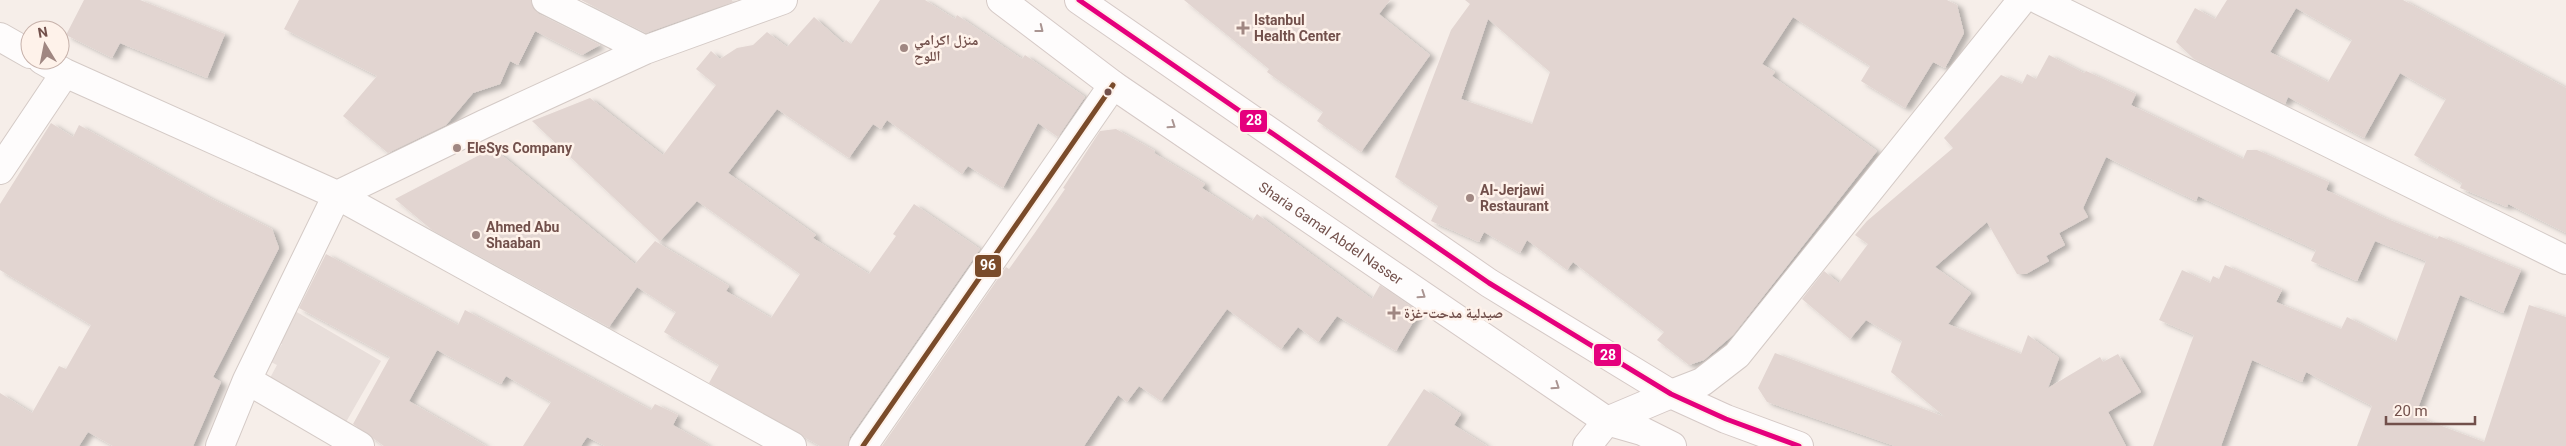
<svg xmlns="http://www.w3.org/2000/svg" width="2566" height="446" font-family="Roboto,'Noto Naskh Arabic',sans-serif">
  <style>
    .industrial { fill: #e8deda }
    .building { fill: #e2d5d1; fill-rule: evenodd; filter: url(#shadow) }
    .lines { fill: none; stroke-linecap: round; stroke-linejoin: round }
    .street-casing { stroke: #d4cac6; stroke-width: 30 }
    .secondary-casing { stroke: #d5c9c6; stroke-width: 30 }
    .street { stroke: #fefcfc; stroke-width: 28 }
    .secondary { stroke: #fefcfc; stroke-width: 28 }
    .bus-1-casing { stroke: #fef2ea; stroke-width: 9 }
    .bus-2-casing { stroke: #fef2ea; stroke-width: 9 }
    .bus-1 { stroke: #e5007d; stroke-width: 5 }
    .bus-2 { stroke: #7a4b2a; stroke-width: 5 }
    .oneway { stroke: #aa9592 }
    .poi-dot { fill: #a08782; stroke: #fef2ea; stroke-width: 2 }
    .bus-dot { fill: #72504b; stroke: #fef2ea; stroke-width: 2 }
    .labels { text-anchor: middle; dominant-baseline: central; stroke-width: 5; stroke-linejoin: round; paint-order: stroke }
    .poi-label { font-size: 14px; font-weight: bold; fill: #72504b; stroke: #fef2ea; text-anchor: start }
    .street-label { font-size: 14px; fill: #72504b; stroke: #fef2ea }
    .line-badge { stroke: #fef2ea; stroke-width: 2 }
    .badge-label { font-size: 14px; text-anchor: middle; font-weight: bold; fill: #fff }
  </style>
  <defs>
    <filter id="shadow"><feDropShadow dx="5.5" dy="3" stdDeviation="2.5" flood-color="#0004"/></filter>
  </defs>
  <rect width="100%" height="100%" fill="#f6eee9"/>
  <path class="industrial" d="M 295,311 L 381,361 L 346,422 L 270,378 L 277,365 L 271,362 L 282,344 L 277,342 Z"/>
  <path class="building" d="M 84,0 L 140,0 L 225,34 L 207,78 L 120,43 L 112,58 L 66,35 Z
    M 299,0 L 531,0 L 533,8 L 539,14 L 600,45 L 582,55 L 535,31 L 518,65 L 510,61 L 500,84 L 473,93 L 446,125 L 388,153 L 343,116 L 377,76 L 284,29 Z
    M 581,0 L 732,0 L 733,2 L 646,33 Z
    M 880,0 L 925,0 L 955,19 L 957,15 L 1022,59 L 1025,55 L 1085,97 L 1058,137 L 1038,123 L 1003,188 L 968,166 L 962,174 L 887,120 L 881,129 L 873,124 L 849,158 L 777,109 L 728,173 L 816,235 L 813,238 L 869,274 L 896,236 L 893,234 L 914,204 L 980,249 L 850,437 L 848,446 L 820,446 L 709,383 L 719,365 L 664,332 L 676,312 L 637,287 L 609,327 L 432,230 L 395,199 L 493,148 L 635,264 L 655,241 L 729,286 L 726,291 L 771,318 L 800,274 L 697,201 L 660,241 L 532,121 L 590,98 L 663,155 L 716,85 L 696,69 L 711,51 L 720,59 L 737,48 L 753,45 L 767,32 L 787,47 L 814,17 L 843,43 L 846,40 L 851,44 Z
    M 1184,0 L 1390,0 L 1379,14 L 1430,55 L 1361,152 L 1317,121 L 1323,112 L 1267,72 L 1269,69 Z
    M 1465,0 L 1947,0 L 1957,5 L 1964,33 L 1945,68 L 1933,62 L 1905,108 L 1861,81 L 1870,66 L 1793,17 L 1762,64 L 1775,72 L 1772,76 L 1877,151 L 1733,335 L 1704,360 L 1689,365 L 1657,340 L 1664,332 L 1573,262 L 1567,270 L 1527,240 L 1520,253 L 1484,232 L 1479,242 L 1431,221 L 1438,206 L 1395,177 L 1451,30 L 1470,4 ZM 1488,19 L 1550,72 L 1532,124 L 1461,99 Z
    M 2227,0 L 2403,0 L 2566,88 L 2566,233 L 2508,204 L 2507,207 L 2460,188 L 2462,183 L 2414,155 L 2446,99 L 2400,73 L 2364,138 L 2288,97 L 2285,104 L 2194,59 L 2176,42 L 2195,8 L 2215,19 ZM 2296,8 L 2352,40 L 2328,82 L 2270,52 Z
    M 2049,55 L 2084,73 L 2086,71 L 2136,94 L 2131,105 L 2243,159 L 2247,150 L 2257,150 L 2329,182 L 2326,190 L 2385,218 L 2437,239 L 2439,236 L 2521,270 L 2503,313 L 2460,295 L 2415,416 L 2484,442 L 2529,305 L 2566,317 L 2566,446 L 2357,446 L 2372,406 L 2306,372 L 2302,382 L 2252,360 L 2221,446 L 2153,446 L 2194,335 L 2159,320 L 2182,270 L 2210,283 L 2213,276 L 2219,279 L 2225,265 L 2282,290 L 2276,302 L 2341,329 L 2347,317 L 2396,342 L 2426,261 L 2375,241 L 2357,281 L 2311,261 L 2316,250 L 2198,196 L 2196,201 L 2106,157 L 2083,208 L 2088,217 L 2059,233 L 2065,245 L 2046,256 L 2049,261 L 2026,274 L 2017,274 L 1987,222 L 1935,267 L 1971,293 L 1948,324 L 2021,354 L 2028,335 L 2059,358 L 2048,388 L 2100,357 L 2103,362 L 2118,354 L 2141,392 L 2108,412 L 2126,446 L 1895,446 L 1767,402 L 1758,388 L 1775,353 L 1945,417 L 1891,372 L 1902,341 L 1866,320 L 1850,339 L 1802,299 L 1824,271 L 1839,283 L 1868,244 L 1855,235 L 1867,221 L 1953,148 L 1944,138 L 2001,75 L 2022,84 L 2027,74 L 2036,79 Z
    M 51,123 L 73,137 L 79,125 L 208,197 L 272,229 L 279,248 L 213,377 L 221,382 L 193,446 L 113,446 L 88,432 L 79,446 L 0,446 L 0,393 L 32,413 L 59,366 L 66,369 L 91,325 L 0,270 L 0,204 Z
    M 1116,129 L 1155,151 L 1154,153 L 1205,184 L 1202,188 L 1252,221 L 1257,214 L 1372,299 L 1380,285 L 1419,312 L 1396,351 L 1337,316 L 1318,342 L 1298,327 L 1281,349 L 1227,309 L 1161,401 L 1139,386 L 1127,402 L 1118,395 L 1084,446 L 882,446 L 1006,267 L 1009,269 L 1034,234 L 1065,189 L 1063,188 L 1100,131 Z
    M 326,254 L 458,325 L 465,310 L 651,410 L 655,404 L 678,415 L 673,425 L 709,446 L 605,446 L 587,437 L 581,446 L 523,446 L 551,402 L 506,376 L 501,384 L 437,350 L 409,401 L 486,446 L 384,446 L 353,424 L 390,357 L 299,308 Z
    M 1424,389 L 1461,414 L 1454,425 L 1487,446 L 1387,446 Z"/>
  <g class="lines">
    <g class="street-casing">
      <path id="street" d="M 546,0 L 645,50
        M 2039,0 L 2566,260
        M 0,37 L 30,54
        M 42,60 L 65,73 L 337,195 L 792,446
        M 0,170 L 65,73
        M 247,380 L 360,446
        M 1671,394 L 1702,382 L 1737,355 L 2022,0
        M 220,446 L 247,380 L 337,195 L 484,124 L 645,50 L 783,0
        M 863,446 L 1113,85"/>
    </g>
    <g class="secondary-casing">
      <g id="secondary">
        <path id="s1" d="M 1001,0 L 1113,85 L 1607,421 L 1642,431 L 1672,446"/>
        <path d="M 1079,0 L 1489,283 L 1671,394 L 1726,419 L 1799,446"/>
        <path d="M 1587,446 L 1607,421 L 1671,394"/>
      </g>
    </g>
    <use href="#street" class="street"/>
    <use href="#secondary" class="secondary"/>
    <g class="bus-1-casing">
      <path id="bus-1" d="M 1079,0 L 1489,283 L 1671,394 L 1726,419 L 1799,446"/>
    </g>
    <g class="bus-2-casing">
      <path id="bus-2" d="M 863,446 L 1113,85"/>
    </g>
    <use href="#bus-1" class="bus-1"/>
    <use href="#bus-2" class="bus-2"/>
  </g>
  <defs><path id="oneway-chevron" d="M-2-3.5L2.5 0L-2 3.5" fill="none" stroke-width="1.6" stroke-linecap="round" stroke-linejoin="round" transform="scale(1.25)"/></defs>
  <g class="oneway">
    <use href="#oneway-chevron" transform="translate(1040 29) rotate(38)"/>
    <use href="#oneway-chevron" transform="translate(1172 125) rotate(34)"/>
    <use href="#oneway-chevron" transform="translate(1422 295) rotate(34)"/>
    <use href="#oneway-chevron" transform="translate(1556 386) rotate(34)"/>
  </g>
  <g class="poi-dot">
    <path d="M1240.5 20.5h5v5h5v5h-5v5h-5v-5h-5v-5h5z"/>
    <circle cx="904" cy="48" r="5"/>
    <circle cx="457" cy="148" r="5"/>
    <circle cx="1470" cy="198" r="5"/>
    <circle cx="476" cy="235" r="5"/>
    <path d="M1391.5 305.5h5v5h5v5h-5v5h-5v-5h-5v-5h5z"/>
  </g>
  <circle class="bus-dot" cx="1108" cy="92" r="4.5"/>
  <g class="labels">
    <g class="poi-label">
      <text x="1254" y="20">Istanbul<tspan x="1254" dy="16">Health Center</tspan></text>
      <text x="914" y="40">منزل اكرامي<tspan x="914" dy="16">اللوح</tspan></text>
      <text x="467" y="148">EleSys Company</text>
      <text x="1480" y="190">Al-Jerjawi<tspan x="1480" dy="16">Restaurant</tspan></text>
      <text x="486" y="227">Ahmed Abu<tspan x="486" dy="16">Shaaban</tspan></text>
      <text x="1404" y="313">صيدلية مدحت-غزة</text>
    </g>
    <g class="street-label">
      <text stroke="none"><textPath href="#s1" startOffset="404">Sharia Gamal Abdel Nasser</textPath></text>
    </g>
  </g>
  <g class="line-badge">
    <rect x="1239" y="109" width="29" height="24" rx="5" fill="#e5007d"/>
    <rect x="974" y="254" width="28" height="24" rx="5" fill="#7a4b2a"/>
    <rect x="1593" y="343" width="29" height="24" rx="5" fill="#e5007d"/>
  </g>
  <g class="badge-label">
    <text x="1254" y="125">28</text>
    <text x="988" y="270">96</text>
    <text x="1608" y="360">28</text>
  </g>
  <g transform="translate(45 45) rotate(350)"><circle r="24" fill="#fef2ea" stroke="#c6b1aa"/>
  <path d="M0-4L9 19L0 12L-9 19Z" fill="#a08782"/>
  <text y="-8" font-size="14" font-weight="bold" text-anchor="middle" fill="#72504b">N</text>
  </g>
  <path d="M2386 416v8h89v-8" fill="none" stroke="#72504b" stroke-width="2.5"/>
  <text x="2394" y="416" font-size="15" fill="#72504b" stroke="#fef2ea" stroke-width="4" paint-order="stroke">20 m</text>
</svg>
